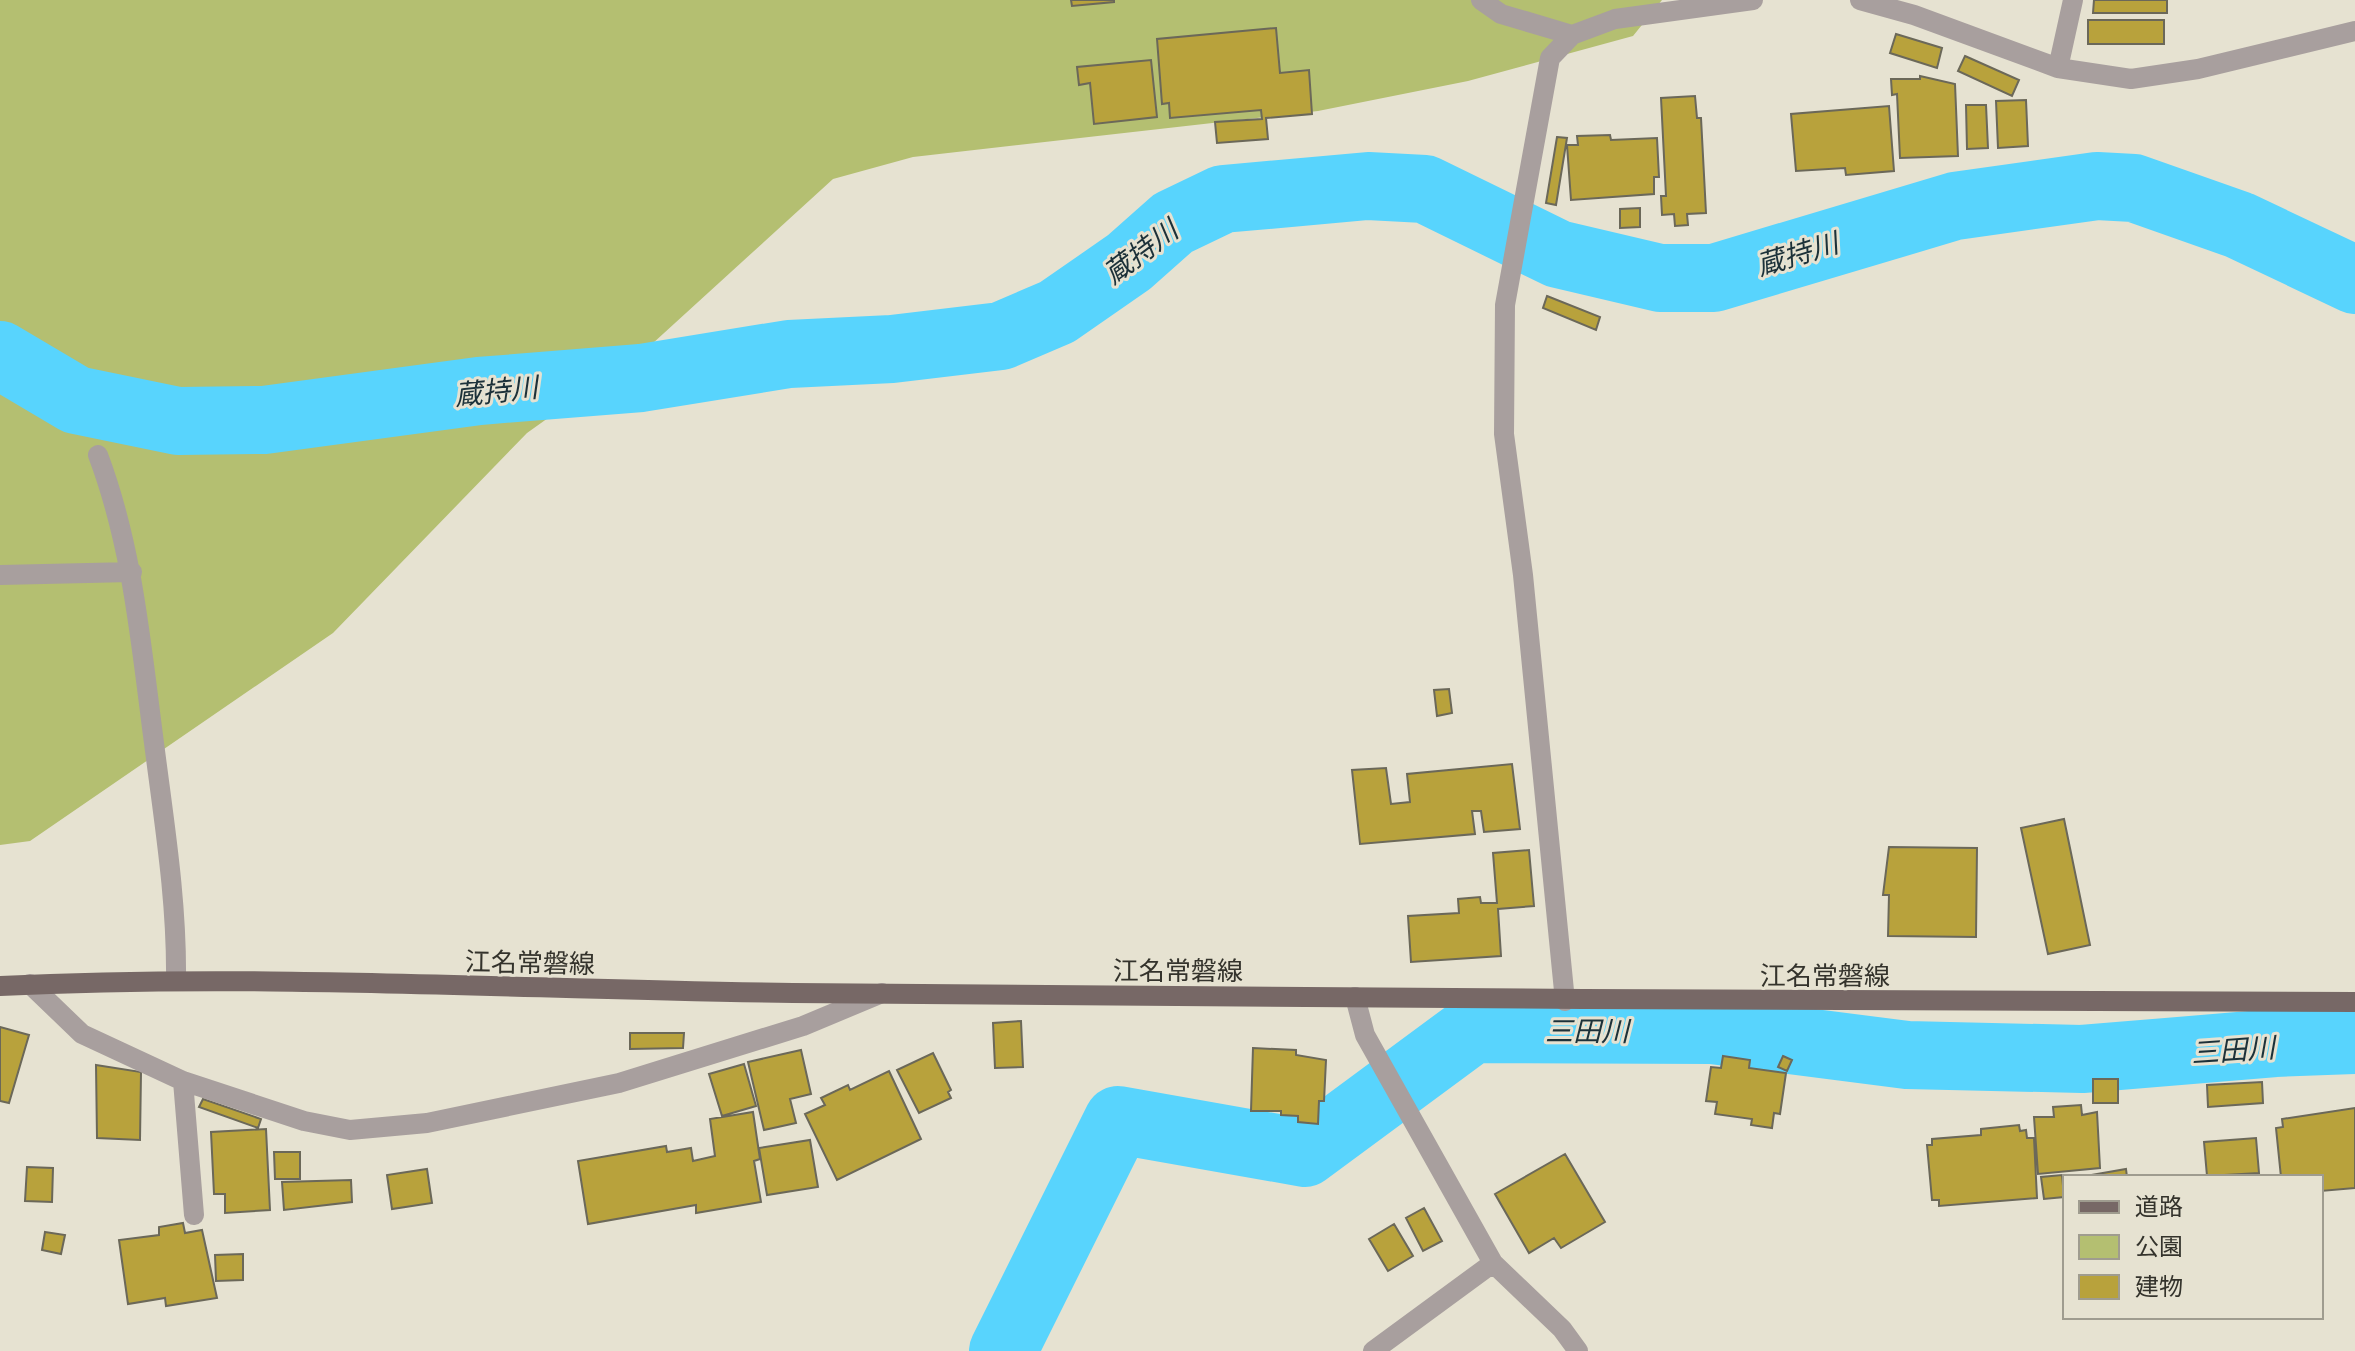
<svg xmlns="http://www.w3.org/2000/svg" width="2355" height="1351" font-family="'Open Sans','Noto Sans JP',sans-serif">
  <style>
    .green { fill: #b4bf71 }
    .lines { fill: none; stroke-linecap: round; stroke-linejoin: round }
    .river { stroke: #58d4fd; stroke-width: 68 }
    .building { fill: #b8a23c; stroke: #6b6859; stroke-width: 2 }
    .street { stroke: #a89f9e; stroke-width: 20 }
    .primary { stroke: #776866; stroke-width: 20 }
    .labels { text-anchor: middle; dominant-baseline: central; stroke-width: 6; stroke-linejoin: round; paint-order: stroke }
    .street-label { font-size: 26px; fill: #34332c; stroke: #e6e2d1 }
    .water-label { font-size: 28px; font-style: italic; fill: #1c3139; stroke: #e6e2d1 }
  </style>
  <rect width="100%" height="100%" fill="#e6e2d1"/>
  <path class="green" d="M 0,0 L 1662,0 L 1633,36 L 1468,81 L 1318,111 L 913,157 L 833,179 L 652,344 L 527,433 L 333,633 L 30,841 L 0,845 Z"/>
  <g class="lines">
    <path class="river" d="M 0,355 L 76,400 L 178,421 L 264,420 L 479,391 L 641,378 L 789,354 L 892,349 L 1001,336 L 1057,312 L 1129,262 L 1173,223 L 1223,199 L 1368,186 L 1425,189 L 1558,254 L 1660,278 L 1714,278 L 1955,206 L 2097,186 L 2134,188 L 2239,225 L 2355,280
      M 1003,1351 L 1118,1120 L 1305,1153 L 1473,1029 L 1712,1030 L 1907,1055 L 2082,1059 L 2275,1043 L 2355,1040"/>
  </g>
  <path class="building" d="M 1071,0 L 1114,0 L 1114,2 L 1072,6 Z
    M 2094,0 L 2167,0 L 2167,13 L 2093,13 Z
    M 2088,20 L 2164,20 L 2164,44 L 2088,44 Z
    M 1276,28 L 1280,73 L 1309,70 L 1312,114 L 1266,118 L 1268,139 L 1217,143 L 1215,122 L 1262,119 L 1261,110 L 1170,118 L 1169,103 L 1162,104 L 1157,39 Z
    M 1896,34 L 1942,48 L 1937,68 L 1890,53 Z
    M 1965,56 L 2019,80 L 2012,96 L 1958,71 Z
    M 1151,60 L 1157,117 L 1094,124 L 1090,83 L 1079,85 L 1077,67 Z
    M 1920,76 L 1955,84 L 1958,156 L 1900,158 L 1897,94 L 1892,95 L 1891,79 L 1920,79 Z
    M 1695,96 L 1697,118 L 1701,118 L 1706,213 L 1687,214 L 1688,225 L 1675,226 L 1674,214 L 1662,215 L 1661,196 L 1666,196 L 1661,98 Z
    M 2026,100 L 2028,146 L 1998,148 L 1996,101 Z
    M 1966,105 L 1986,105 L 1988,148 L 1967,149 Z
    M 1889,106 L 1894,171 L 1846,175 L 1845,168 L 1796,171 L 1791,114 Z
    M 1610,135 L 1611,140 L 1657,138 L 1659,177 L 1654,177 L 1654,194 L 1571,200 L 1567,145 L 1578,145 L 1577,136 Z
    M 1557,137 L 1567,138 L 1556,205 L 1546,203 Z
    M 1640,208 L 1640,227 L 1620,228 L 1620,209 Z
    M 1547,296 L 1600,317 L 1596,330 L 1543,308 Z
    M 1449,689 L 1452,713 L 1437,716 L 1434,690 Z
    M 1512,764 L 1520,829 L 1484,832 L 1481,811 L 1472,811 L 1475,834 L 1360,844 L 1352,770 L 1386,768 L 1391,804 L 1410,802 L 1407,774 Z
    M 2064,819 L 2090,945 L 2048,954 L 2021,828 Z
    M 1889,847 L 1977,848 L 1976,937 L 1888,936 L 1889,895 L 1883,895 Z
    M 1529,850 L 1534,906 L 1498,909 L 1501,956 L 1411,962 L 1408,916 L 1459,913 L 1458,899 L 1480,897 L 1481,903 L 1497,903 L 1493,853 Z
    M 1021,1021 L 1023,1067 L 995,1068 L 993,1023 Z
    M 0,1027 L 29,1035 L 9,1103 L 0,1101 Z
    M 630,1033 L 684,1033 L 683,1048 L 630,1049 Z
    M 1253,1048 L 1296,1050 L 1296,1055 L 1326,1060 L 1324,1101 L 1319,1101 L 1318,1124 L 1298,1122 L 1298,1116 L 1281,1115 L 1281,1111 L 1251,1111 Z
    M 801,1050 L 811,1094 L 790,1099 L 796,1123 L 764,1130 L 748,1062 Z
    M 933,1053 L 951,1090 L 948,1092 L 951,1098 L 919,1113 L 897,1070 Z
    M 1723,1056 L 1750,1060 L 1749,1068 L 1786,1073 L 1780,1114 L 1774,1113 L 1772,1128 L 1751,1125 L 1752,1119 L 1715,1114 L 1717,1102 L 1706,1101 L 1711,1067 L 1721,1068 Z
    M 1783,1056 L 1792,1060 L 1787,1071 L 1778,1067 Z
    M 744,1064 L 756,1106 L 722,1116 L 709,1074 Z
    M 96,1065 L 141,1072 L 140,1140 L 97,1138 Z
    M 889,1071 L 921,1139 L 837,1180 L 805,1114 L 825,1105 L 821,1098 L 848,1085 L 850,1090 Z
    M 2093,1079 L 2118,1079 L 2118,1103 L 2093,1103 Z
    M 2262,1082 L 2263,1103 L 2208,1107 L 2207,1085 Z
    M 203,1099 L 261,1119 L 258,1128 L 199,1107 Z
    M 2081,1105 L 2082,1115 L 2097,1112 L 2100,1168 L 2038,1174 L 2034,1117 L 2054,1117 L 2053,1107 Z
    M 2355,1108 L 2355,1188 L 2321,1191 L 2321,1177 L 2281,1177 L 2276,1128 L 2283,1127 L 2282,1119 Z
    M 753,1112 L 760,1159 L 754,1161 L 761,1202 L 696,1213 L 696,1205 L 588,1224 L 578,1161 L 666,1146 L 667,1152 L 691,1148 L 693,1161 L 715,1156 L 710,1119 Z
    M 2019,1125 L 2020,1131 L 2026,1130 L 2027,1138 L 2034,1138 L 2037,1198 L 1939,1206 L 1939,1200 L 1932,1200 L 1927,1145 L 1932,1145 L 1932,1139 L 1981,1135 L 1981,1129 Z
    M 266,1129 L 270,1210 L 225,1213 L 225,1194 L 214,1194 L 211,1132 Z
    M 2256,1138 L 2259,1173 L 2207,1176 L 2204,1142 Z
    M 810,1140 L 818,1187 L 767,1195 L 759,1148 Z
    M 274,1152 L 300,1152 L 300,1179 L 275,1179 Z
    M 1565,1154 L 1605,1222 L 1561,1248 L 1554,1238 L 1529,1253 L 1495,1194 Z
    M 27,1167 L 53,1168 L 52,1202 L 25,1201 Z
    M 427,1169 L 432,1203 L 392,1209 L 387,1175 Z
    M 2126,1169 L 2127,1177 L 2080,1177 Z
    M 2062,1175 L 2064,1197 L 2044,1199 L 2041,1177 Z
    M 351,1180 L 352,1202 L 284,1210 L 282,1182 Z
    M 1424,1208 L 1442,1241 L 1423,1251 L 1406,1218 Z
    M 183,1223 L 185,1233 L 202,1230 L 217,1298 L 166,1306 L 165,1298 L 128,1304 L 119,1240 L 159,1235 L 159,1227 Z
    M 1394,1224 L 1413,1256 L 1388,1271 L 1369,1239 Z
    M 45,1232 L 65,1235 L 61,1254 L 42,1250 Z
    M 243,1254 L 243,1280 L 216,1281 L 215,1255 Z"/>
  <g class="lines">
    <path class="street" d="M 1481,0 L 1501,14 L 1572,35
      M 1860,0 L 1914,15 L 2058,68 L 2131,79 L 2198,69 L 2355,31
      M 2058,68 L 2073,0
      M 98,455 C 133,548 141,645 154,743 C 164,822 177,900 176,980
      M 0,575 L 132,572
      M 30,984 L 82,1034 L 183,1081 L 304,1121 L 350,1130 L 427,1123 L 619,1083 L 803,1026 L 882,993
      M 1355,997 L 1365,1035 L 1493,1263 L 1373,1351
      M 1565,1001 L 1523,575 L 1504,434 L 1505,305 L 1550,58 L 1572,35 L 1615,19 L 1753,0
      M 183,1081 L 194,1215
      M 1493,1263 L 1562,1329 L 1578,1351"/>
    <path class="primary" d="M 0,986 C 264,973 529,990 793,993 C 1314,998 1834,1001 2355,1002"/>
  </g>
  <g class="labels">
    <g class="street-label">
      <text transform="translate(530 962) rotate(1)">江名常磐線</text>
      <text x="1178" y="970">江名常磐線</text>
      <text x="1825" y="975">江名常磐線</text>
    </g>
    <g class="water-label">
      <text transform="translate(1140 251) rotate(-37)">蔵持川</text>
      <text transform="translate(1797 253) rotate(-17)">蔵持川</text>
      <text transform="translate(496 390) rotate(-6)">蔵持川</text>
      <text x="1587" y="1030">三田川</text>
      <text transform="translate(2233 1049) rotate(-4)">三田川</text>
    </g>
  </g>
  <rect x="2063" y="1175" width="260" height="144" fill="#e6e2d1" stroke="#9f9c8f" stroke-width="2"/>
  <rect x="2079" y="1201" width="40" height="12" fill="#776866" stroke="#9f9c8f" stroke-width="2"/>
  <text x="2135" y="1215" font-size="24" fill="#34332c">道路</text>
  <rect x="2079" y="1235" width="40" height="24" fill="#b4bf71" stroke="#9f9c8f" stroke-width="2"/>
  <text x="2135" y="1255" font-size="24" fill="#34332c">公園</text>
  <rect x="2079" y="1275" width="40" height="24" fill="#b8a23c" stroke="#9f9c8f" stroke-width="2"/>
  <text x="2135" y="1295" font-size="24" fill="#34332c">建物</text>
</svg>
